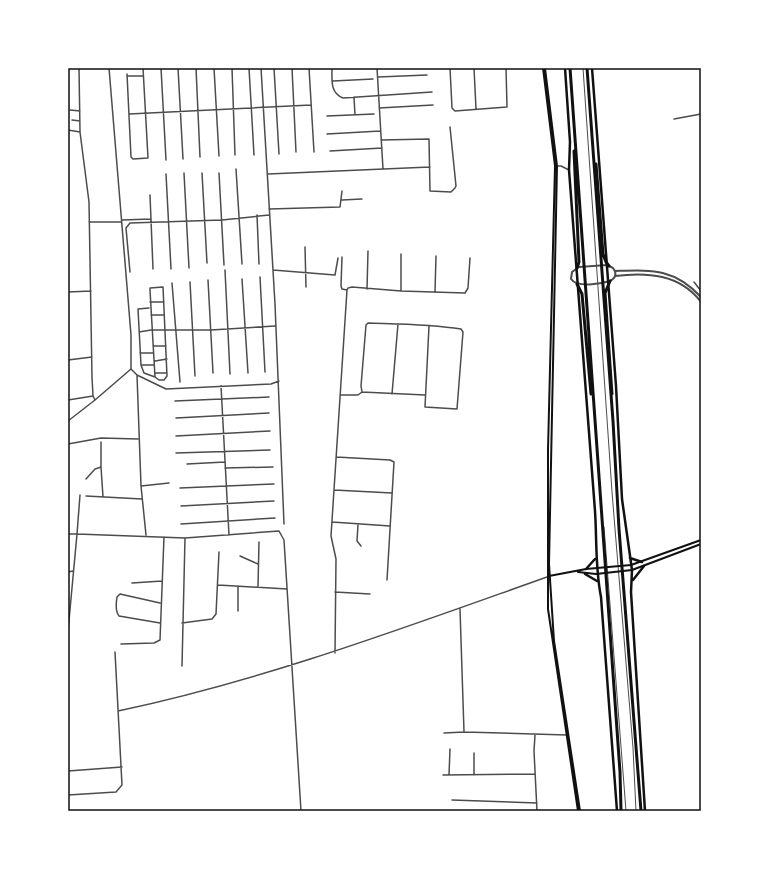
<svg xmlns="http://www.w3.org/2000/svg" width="769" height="879" font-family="'Sofia Sans Condensed',sans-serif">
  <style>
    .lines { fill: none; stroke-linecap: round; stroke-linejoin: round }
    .service { stroke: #4c4c4c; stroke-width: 1 }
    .minor { stroke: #4c4c4c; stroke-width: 1.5 }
    .tertiary { stroke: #4c4c4c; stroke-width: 2 }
    .secondary { stroke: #111; stroke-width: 2 }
    .primary { stroke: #111; stroke-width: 2.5 }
    .motorway { stroke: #111; stroke-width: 3 }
    .neatline { fill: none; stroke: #111; stroke-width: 1.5 }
  </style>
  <rect width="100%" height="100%" fill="#fff"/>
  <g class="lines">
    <path class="service" d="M 583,68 L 612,492 L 633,748 L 636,811
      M 604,527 L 626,811"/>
    <path class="minor" d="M 79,68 L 80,132 L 89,202 L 92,377 L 93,396 L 95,400
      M 161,68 L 166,160
      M 178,68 L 183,159
      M 196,68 L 200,157
      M 214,68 L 219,156
      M 232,68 L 235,155
      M 249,68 L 254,155
      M 261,68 L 275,304 L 284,524
      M 274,68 L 279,154
      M 292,68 L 296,152
      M 309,68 L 314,152
      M 332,68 C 332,80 330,93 343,98 L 432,92
      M 377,68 L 383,169
      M 450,68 L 452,108 L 455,111 L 507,107 L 506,68
      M 474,68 L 476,109
      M 127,74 L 131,157 L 133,159 L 148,158 L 143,68
      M 127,76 L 143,76
      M 378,77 L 427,75
      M 333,81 L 373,79
      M 354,97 L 355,115
      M 379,108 L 433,105
      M 70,110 L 80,111
      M 129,114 L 311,105
      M 327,116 L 374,114
      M 674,119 L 701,114
      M 72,120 L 80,121
      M 68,130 L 80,132
      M 327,134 L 380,131
      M 381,140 L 429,139 L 430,191 L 451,192 L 455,188 L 456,186 L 450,127
      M 330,151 L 382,148
      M 556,166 L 561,166 L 569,170
      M 236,169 L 242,264
      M 184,173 L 189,268
      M 202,173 L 207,263
      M 219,173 L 224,265
      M 166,174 L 171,269
      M 268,174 L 430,167
      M 150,195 L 153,269
      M 342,200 L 362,199
      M 269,209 L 340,207 L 342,191
      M 257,215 L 259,264
      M 122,220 L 151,219
      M 89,222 L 121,222
      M 305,247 L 306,287
      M 342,257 L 341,286 L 342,289 L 347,290
      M 225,270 L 230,374
      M 273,270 L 335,275 L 338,258
      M 130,272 L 126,228 L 130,223 L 222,220 L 269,215
      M 260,277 L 265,372
      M 242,279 L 248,373
      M 208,280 L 213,373
      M 190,282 L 195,376
      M 694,282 L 701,291
      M 172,283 L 180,382
      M 163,287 L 167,376 L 164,380 L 159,380 L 155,377 L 150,290 L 150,288 Z
      M 367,289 L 368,251
      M 401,291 L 401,254
      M 68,292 L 91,291
      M 435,292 L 436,256
      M 150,302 L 164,302
      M 149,308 L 138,309 L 141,365 L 144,373 L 155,377
      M 151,315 L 164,315
      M 139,332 L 151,330 L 211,330 L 275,326
      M 153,346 L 166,346
      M 140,353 L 153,353
      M 68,360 L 92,357
      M 155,361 L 167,359
      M 141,365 L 154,365
      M 131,369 L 137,375 L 166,389 L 271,384 L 279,381
      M 155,373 L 167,373
      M 137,375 L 141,486 L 146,535
      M 221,386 L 229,535
      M 362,392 L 361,386 L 366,325 L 368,323 C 399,324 430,324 461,329 L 463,332 L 457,409 L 425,407 L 429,326
      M 392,394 L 398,324
      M 340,395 L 358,395 L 362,392 L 425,395
      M 68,400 L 93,396
      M 175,401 L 269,397
      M 176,418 L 269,413
      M 68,421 L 95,400 L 131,369 L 131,335 L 109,68
      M 176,436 L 270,431
      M 101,442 L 101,467
      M 68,444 L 101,438 L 138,439
      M 176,453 L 270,450
      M 336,457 L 390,460 L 394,462 L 387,580
      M 187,464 L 225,462
      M 225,468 L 273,467
      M 86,479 L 95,469 L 101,467 L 103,497
      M 141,486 L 169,483
      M 180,488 L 274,484
      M 334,490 L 392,493
      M 86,496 L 142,499
      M 181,506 L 274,501
      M 332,522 L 390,526
      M 181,524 L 275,518
      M 358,525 L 357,541 L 361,546
      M 68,534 L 77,534 L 80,495
      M 240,556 L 258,564
      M 68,572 L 73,571
      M 132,583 L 162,581
      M 218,585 L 287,589
      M 238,586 L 238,611
      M 258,586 L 259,542
      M 335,592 L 370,594
      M 460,609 L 464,732 L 567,735
      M 160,623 L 119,616 C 115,611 116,603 117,597 L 120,594 L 160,603
      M 182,623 L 212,619 L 216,614 L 219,552
      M 68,631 L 77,534 L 185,538 L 279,531 L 284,540 L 301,811
      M 121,644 L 154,643 L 160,640 L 164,537
      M 335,653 L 336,559 L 331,536 L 347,290 L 348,288 L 352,287 L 401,291 L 465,293 L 468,288 L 470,258
      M 182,666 L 185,538
      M 118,711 C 265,680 406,627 547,577
      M 444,733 L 464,732
      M 535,735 L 534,751 L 537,811
      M 474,753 L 474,775
      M 68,771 L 122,767
      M 443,775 L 535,774
      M 449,775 L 450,749
      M 68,795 L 116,792 L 122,785 L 115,652
      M 452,800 L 537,803"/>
    <path class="tertiary" d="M 607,265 L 613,268 C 617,273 616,278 610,281 C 601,284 577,288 571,279 L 572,272 L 579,267 Z
      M 615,271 C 652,270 674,268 701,297
      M 615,276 C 647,272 680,274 701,302"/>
    <path class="secondary" d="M 543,68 L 555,166 L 548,450 L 548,609 L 578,811
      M 545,68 L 557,166 L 549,564 L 554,641 L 580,811
      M 578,572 L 596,574 L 632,570 L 701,544
      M 549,576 L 586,569 L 631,565 L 701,540"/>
    <path class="primary" d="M 565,68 L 570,142 L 569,170 L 595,511 C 597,541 595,567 601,597 L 617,811
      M 592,68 L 616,386 L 622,499 L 632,570 L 631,592 L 645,811
      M 630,558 L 642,562
      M 586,569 L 595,559
      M 585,574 L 597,581
      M 633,580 L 644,566"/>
    <path class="motorway" d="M 570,68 L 620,772 L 621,811
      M 587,68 L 613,421 L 619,529 L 641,811
      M 574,151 L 579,262 L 577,268
      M 596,164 L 603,254 L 606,262 L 609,266
      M 610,281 L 605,293 L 612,394
      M 577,284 L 582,294 L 591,394"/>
  </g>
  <rect width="769" height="879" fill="none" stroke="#ffffff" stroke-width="138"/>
  <rect x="69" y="69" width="631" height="741" class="neatline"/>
</svg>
